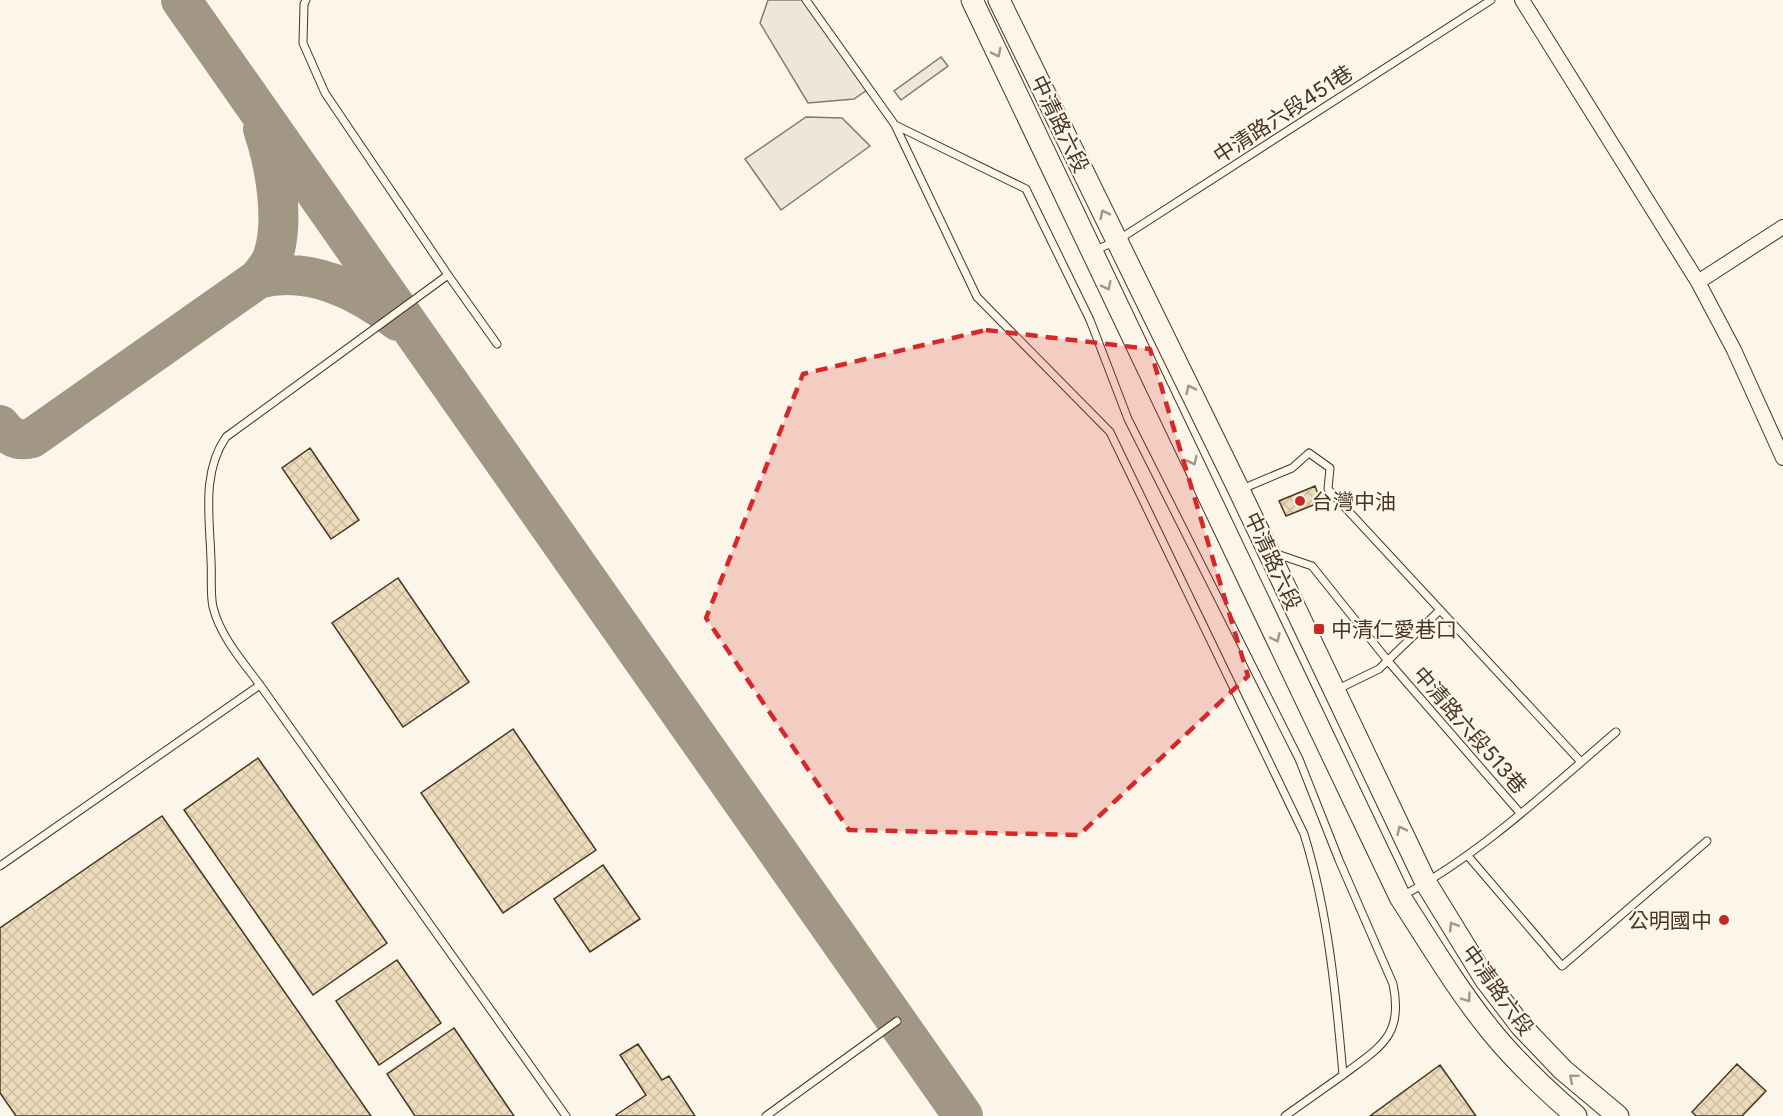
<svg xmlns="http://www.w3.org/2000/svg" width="1783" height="1116" font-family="Inter,'Noto Sans TC',sans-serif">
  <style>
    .parking { fill: #ede7d9; stroke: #887966; stroke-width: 1.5 }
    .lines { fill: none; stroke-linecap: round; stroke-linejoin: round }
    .taxiway { stroke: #a29684; stroke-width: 40 }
    .building { fill: url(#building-cross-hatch); stroke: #4a3520; stroke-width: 1.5 }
    .lane-casing { stroke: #4a3520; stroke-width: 9 }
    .street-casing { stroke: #4a3520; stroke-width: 16 }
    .primary-casing { stroke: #4a3520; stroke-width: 23 }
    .lane { stroke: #fbf6e9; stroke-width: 7 }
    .street { stroke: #fbf6e9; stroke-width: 14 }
    .primary { stroke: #fbf6e9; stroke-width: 21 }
    .oneway { stroke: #a29684 }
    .marked { fill: #d62828; fill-opacity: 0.2; stroke: #d62828; stroke-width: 4.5; stroke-dasharray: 12 8; stroke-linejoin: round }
    .poi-dot { fill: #c62828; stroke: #fbf6e9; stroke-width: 2 }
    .labels { text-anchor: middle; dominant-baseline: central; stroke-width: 4.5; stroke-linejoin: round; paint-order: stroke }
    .street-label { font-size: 21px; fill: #4a3520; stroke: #fbf6e9 }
    .poi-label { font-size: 21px; fill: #4a3520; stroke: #fbf6e9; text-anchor: start }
  </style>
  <defs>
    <pattern id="building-cross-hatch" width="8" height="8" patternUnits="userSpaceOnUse" patternTransform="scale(1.5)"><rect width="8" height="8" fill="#ecdcbc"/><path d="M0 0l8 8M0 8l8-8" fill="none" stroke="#ccbda1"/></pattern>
  </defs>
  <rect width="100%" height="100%" fill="#fbf6e9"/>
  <path class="parking" d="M 768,0 L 802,0 L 867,90 L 854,99 L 808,103 L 760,23 Z
    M 941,57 L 948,66 L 901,100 L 894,91 Z
    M 806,117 L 842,118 L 870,146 L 781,210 L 745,159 Z"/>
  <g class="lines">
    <path class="taxiway" d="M 181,0 L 963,1116
      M 258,279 C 308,265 359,290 398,321
      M 0,425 C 9,437 18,442 32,438 L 258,279 C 264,272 270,265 273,256 C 285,221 275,164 263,129"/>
  </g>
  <path class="building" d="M 310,448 L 359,520 L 331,539 L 282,468 Z
    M 1315,486 L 1321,502 L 1286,516 L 1279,501 Z
    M 398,578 L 469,682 L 403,727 L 332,623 Z
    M 513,729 L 596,850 L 503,913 L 421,793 Z
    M 258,758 L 387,943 L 313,995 L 184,810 Z
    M 162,816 L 371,1116 L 16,1116 L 0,1093 L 0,928 Z
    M 603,865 L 640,919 L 590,952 L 554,899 Z
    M 397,960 L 441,1023 L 379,1065 L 336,1001 Z
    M 454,1028 L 514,1116 L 415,1116 L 387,1074 Z
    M 638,1044 L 662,1080 L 669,1076 L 695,1116 L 617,1116 L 616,1115 L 646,1095 L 620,1055 Z
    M 1737,1064 L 1766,1091 L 1742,1116 L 1696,1116 L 1692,1112 Z
    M 1440,1065 L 1476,1116 L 1370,1116 Z"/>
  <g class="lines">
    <g class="lane-casing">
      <path id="lane" d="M 306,0 L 304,4 L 303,43 L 325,93 L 448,275 L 497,344
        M 806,0 L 895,125 L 977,297 L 1110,432 L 1304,834 C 1328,911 1336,994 1343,1075 L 1285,1116
        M 895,125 L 1026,189 L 1090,320 L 1128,419 L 1299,759 L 1339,860 L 1393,984 C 1404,1036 1380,1047 1343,1075
        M 1096,250 L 1118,240 L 1491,0
        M 1242,489 L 1292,468 L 1309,453 L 1330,468 L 1328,489 L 1581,762
        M 1274,553 L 1312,566 L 1388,661 L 1520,813
        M 260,685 L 566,1116
        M 1336,690 L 1379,669 L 1439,611
        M 1468,856 L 1562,966 L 1707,841
        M 0,866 L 260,685 C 243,662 220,636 213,607 C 210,593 212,576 211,561 C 210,519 201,473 226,437 L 448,275
        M 1402,896 C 1481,854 1548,790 1616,732
        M 766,1116 L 897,1021"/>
    </g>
    <g class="street-casing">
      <path id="street" d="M 1522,0 L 1698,282 L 1734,350 L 1783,458
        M 1698,282 L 1783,227"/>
    </g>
    <g class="primary-casing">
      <path id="primary" d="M 972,0 L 1400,897 C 1429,942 1457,989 1491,1031 C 1516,1062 1546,1090 1576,1116
        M 999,0 L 1239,490 L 1426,883 L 1485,979 L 1521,1026 L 1563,1070 L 1618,1116"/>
    </g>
    <use href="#lane" class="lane"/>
    <use href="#street" class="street"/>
    <use href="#primary" class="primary"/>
  </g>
  <defs><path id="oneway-chevron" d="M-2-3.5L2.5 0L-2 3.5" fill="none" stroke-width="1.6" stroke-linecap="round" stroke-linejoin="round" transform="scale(1.5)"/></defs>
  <g class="oneway">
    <use href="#oneway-chevron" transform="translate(997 53) rotate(64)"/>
    <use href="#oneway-chevron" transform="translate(1104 214) rotate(-116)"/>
    <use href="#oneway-chevron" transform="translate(1107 286) rotate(64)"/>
    <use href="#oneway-chevron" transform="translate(1190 389) rotate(-116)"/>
    <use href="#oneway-chevron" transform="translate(1193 461) rotate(64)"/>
    <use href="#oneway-chevron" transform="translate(1276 638) rotate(65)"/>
    <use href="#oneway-chevron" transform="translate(1401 830) rotate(-116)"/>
    <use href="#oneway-chevron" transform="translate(1453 926) rotate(-122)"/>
    <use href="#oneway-chevron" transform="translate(1467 998) rotate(54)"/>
    <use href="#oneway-chevron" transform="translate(1573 1078) rotate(-140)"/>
  </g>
  <path class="marked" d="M 986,330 L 1150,349 L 1248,676 L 1079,835 L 849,830 L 706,618 L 803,374 Z"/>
  <g class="poi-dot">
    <circle cx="1300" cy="501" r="6"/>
    <rect x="1313" y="623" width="12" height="12" rx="3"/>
    <circle cx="1724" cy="920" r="6"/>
  </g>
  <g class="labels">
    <g class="street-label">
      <text transform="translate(1283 114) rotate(-33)">中清路六段451巷</text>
      <text transform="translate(1060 124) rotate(64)">中清路六段</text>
      <text transform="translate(1273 561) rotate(65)">中清路六段</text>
      <text transform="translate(1470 730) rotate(49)">中清路六段513巷</text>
      <text transform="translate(1498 990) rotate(54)">中清路六段</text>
    </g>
    <g class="poi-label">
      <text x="1312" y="501">台灣中油</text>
      <text x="1331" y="629">中清仁愛巷口</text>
      <text x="1712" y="920" text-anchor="end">公明國中</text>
    </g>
  </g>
</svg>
